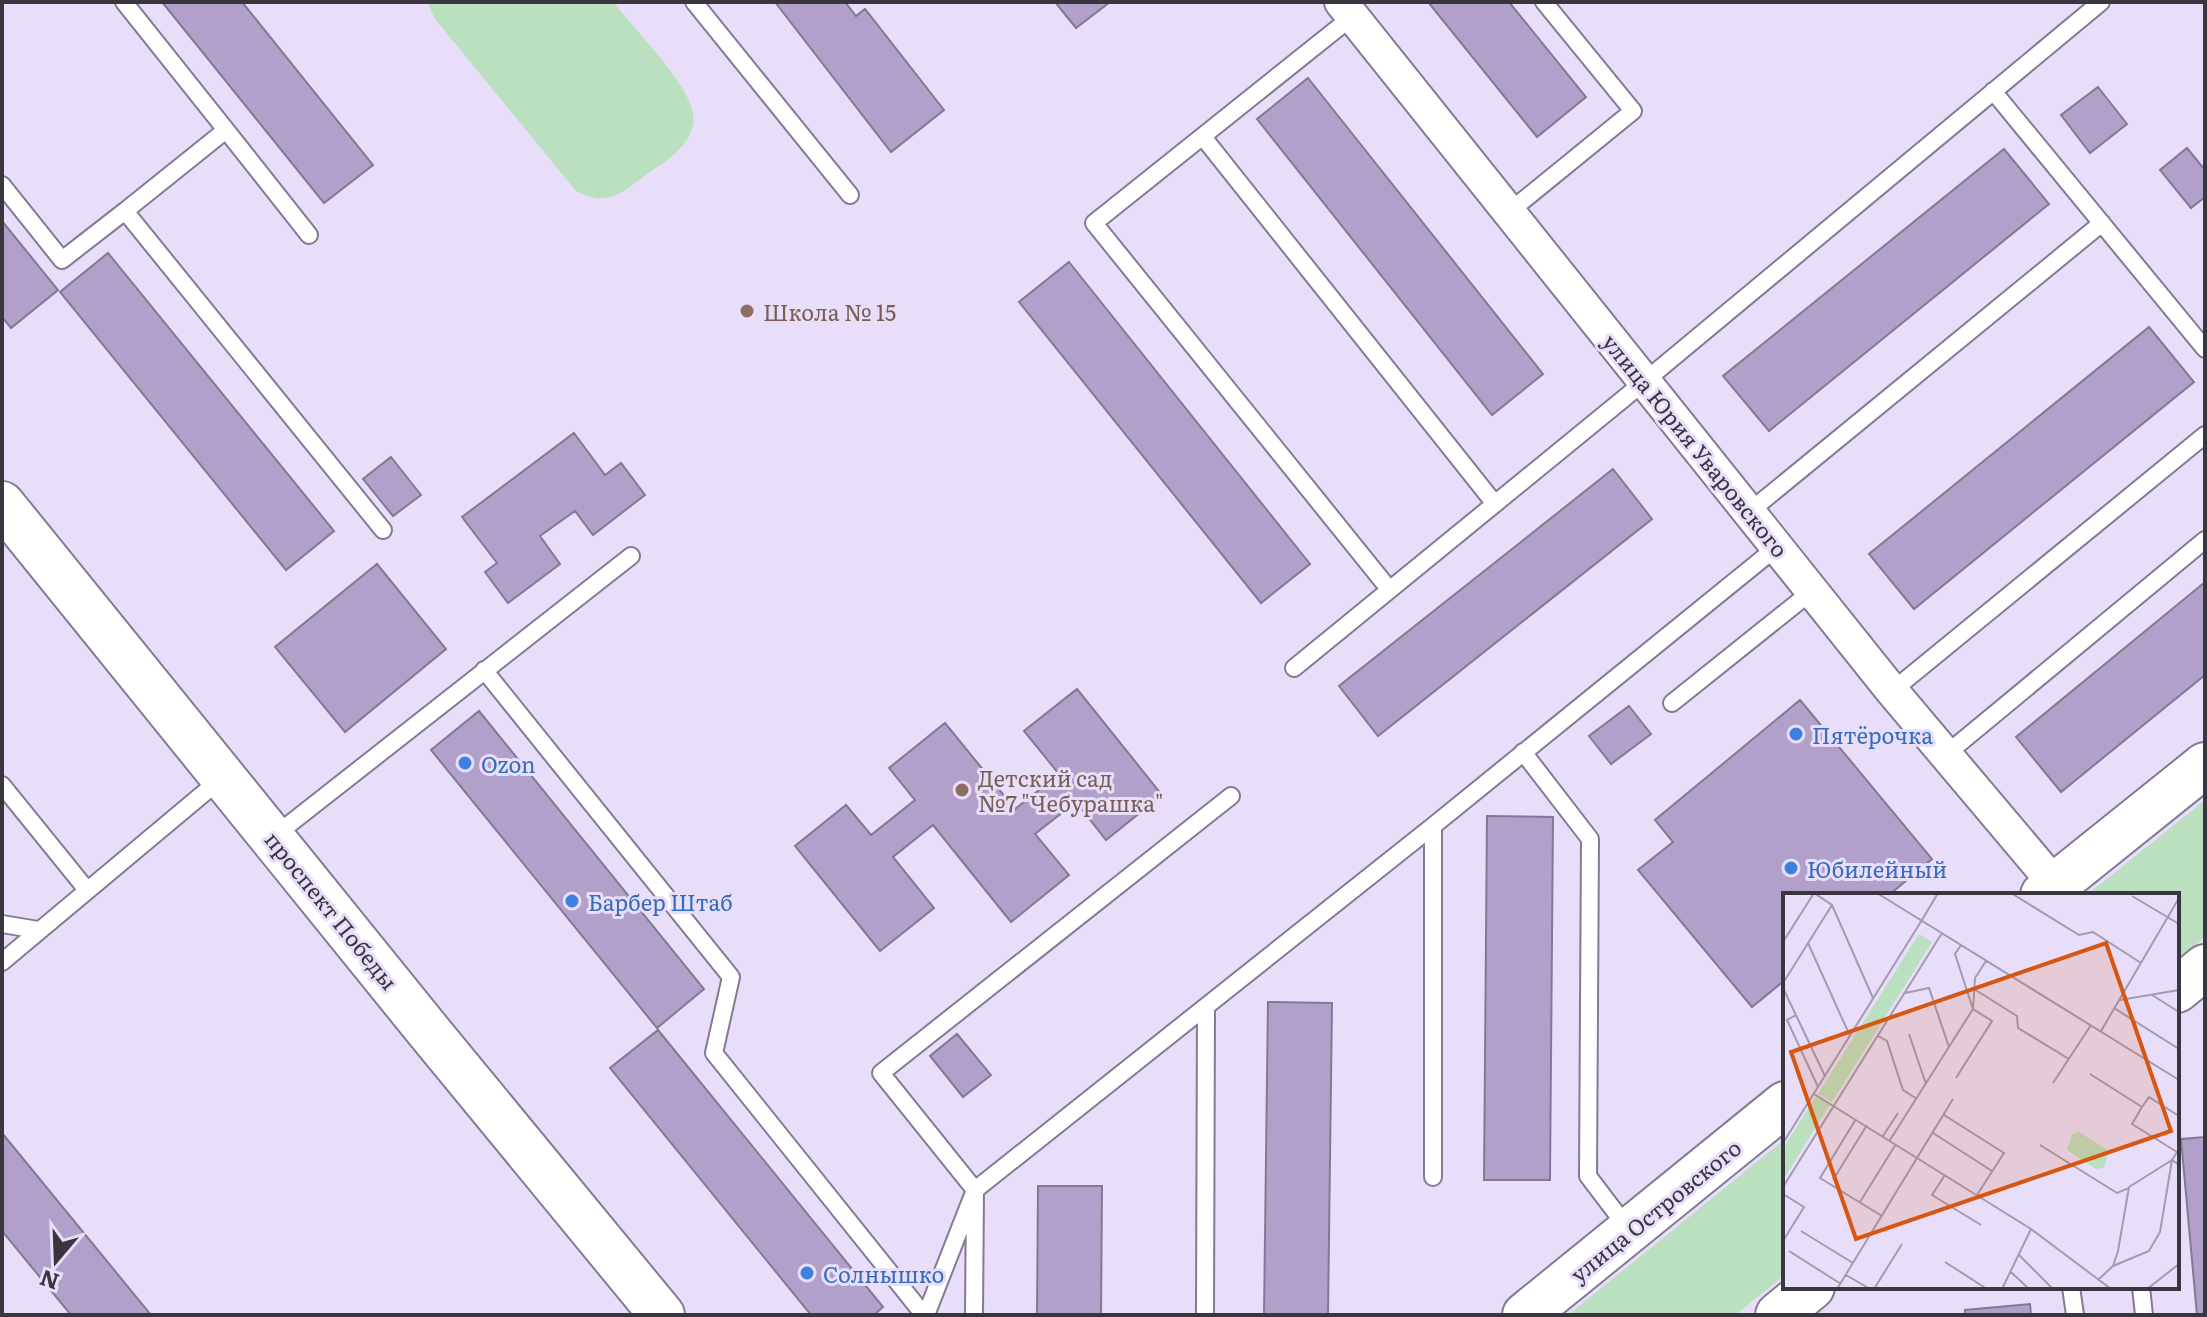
<svg xmlns="http://www.w3.org/2000/svg" width="2207" height="1317" font-family="Literata,serif">
  <style>
    .green { fill: #bae0bf }
    .building { fill: #b1a1ca; stroke: #827992; stroke-width: 2 }
    .lines { fill: none; stroke-linecap: round; stroke-linejoin: round }
    .lane-casing { stroke: #847a93; stroke-width: 20 }
    .street-casing { stroke: #847a93; stroke-width: 36 }
    .secondary-casing { stroke: #847a93; stroke-width: 48 }
    .primary-casing { stroke: #847a93; stroke-width: 48 }
    .lane { stroke: #fff; stroke-width: 16 }
    .street { stroke: #fff; stroke-width: 32 }
    .secondary { stroke: #fff; stroke-width: 44 }
    .primary { stroke: #fff; stroke-width: 44 }
    .education-dot { fill: #8d6e63; stroke: #e8def9; stroke-width: 3 }
    .shop-dot { fill: #3f7fe0; stroke: #e8def9; stroke-width: 3 }
    .labels { text-anchor: middle; dominant-baseline: central; stroke-width: 6; stroke-linejoin: round; paint-order: stroke }
    .education-label { font-size: 22px; fill: #785e54; stroke: #e8def9; text-anchor: start }
    .street-label { font-size: 22px; fill: #3a3640; stroke: #e8def9 }
    .shop-label { font-size: 22px; fill: #366cbe; stroke: #e8def9; text-anchor: start }
    .inset-road { fill: none; stroke: #a29baf; stroke-width: 2 }
    .view { fill: #d75611; fill-opacity: 0.15; stroke: #d75611; stroke-width: 4 }
    .inset-edge { fill: none; stroke: #3a3640; stroke-width: 4 }
  </style>
  <rect width="100%" height="100%" fill="#e8def9"/>
  <path class="green" d="M 427,2 L 613,2 C 633,27 683,79 691,106 C 695,116 694,127 689,136 C 680,154 659,165 643,177 C 618,196 607,206 576,191 L 435,19 Z
    M 2205,800 L 2205,937 L 2177,960 L 2177,895 L 2087,895 Z
    M 1785,1139 L 1785,1275 L 1735,1315 L 1568,1315 Z"/>
  <path class="building" d="M 162,2 L 242,2 L 373,165 L 324,203 Z
    M 775,2 L 845,2 L 856,16 L 865,9 L 944,110 L 891,152 Z
    M 1055,2 L 1110,2 L 1076,28 Z
    M 1428,2 L 1509,2 L 1586,97 L 1537,137 Z
    M 1308,78 L 1543,374 L 1492,415 L 1257,119 Z
    M 2098,87 L 2127,124 L 2090,153 L 2061,115 Z
    M 2187,148 L 2205,170 L 2205,197 L 2191,208 L 2160,170 Z
    M 2004,149 L 2049,204 L 1769,431 L 1723,376 Z
    M 2,221 L 58,290 L 11,328 L 2,317 Z
    M 108,253 L 334,531 L 286,570 L 60,292 Z
    M 1069,262 L 1310,564 L 1261,603 L 1019,302 Z
    M 2149,327 L 2194,382 L 1914,609 L 1869,554 Z
    M 574,433 L 605,475 L 621,463 L 645,495 L 593,535 L 575,511 L 540,536 L 560,564 L 508,603 L 485,572 L 497,563 L 462,517 Z
    M 391,457 L 421,495 L 393,516 L 363,479 Z
    M 1613,469 L 1652,519 L 1378,736 L 1339,686 Z
    M 377,564 L 446,649 L 345,732 L 275,647 Z
    M 2205,582 L 2205,675 L 2061,792 L 2016,737 Z
    M 1077,689 L 1162,795 L 1106,840 L 1076,802 L 1035,834 L 1069,875 L 1011,922 L 933,825 L 893,857 L 934,908 L 880,951 L 795,846 L 846,805 L 871,835 L 915,800 L 889,768 L 945,723 L 1015,809 L 1059,774 L 1024,731 Z
    M 1800,700 L 1932,859 L 1889,895 L 1785,895 L 1785,980 L 1752,1007 L 1638,870 L 1673,842 L 1655,820 Z
    M 1629,706 L 1651,734 L 1611,764 L 1589,736 Z
    M 479,711 L 704,989 L 657,1028 L 431,750 Z
    M 1487,816 L 1553,817 L 1550,1180 L 1484,1180 Z
    M 1268,1002 L 1332,1003 L 1328,1315 L 1264,1315 Z
    M 658,1030 L 883,1307 L 874,1315 L 811,1315 L 610,1068 Z
    M 957,1034 L 991,1075 L 963,1097 L 930,1056 Z
    M 2,1133 L 151,1315 L 71,1315 L 2,1231 Z
    M 2205,1137 L 2205,1315 L 2197,1315 L 2181,1139 Z
    M 1038,1186 L 1102,1186 L 1101,1315 L 1037,1315 Z
    M 2030,1304 L 2031,1315 L 1965,1315 L 1965,1310 Z"/>
  <g class="lines">
    <g class="lane-casing">
      <path id="lane" d="M 124,2 L 226,130 L 125,211
        M 694,2 L 850,195
        M 1353,16 L 1094,223 L 1389,589
        M 1993,91 L 2205,349
        M 226,130 L 309,235
        M 1203,137 L 1495,504
        M 2,185 L 62,260 L 125,211 L 383,530
        M 1509,212 L 1633,111 L 1544,2
        M 1749,512 L 2102,223
        M 1294,668 L 1622,400 L 2101,2
        M 484,670 L 731,977 L 714,1053 L 924,1315
        M 1892,691 L 2205,435
        M 1672,703 L 1812,591
        M 1523,752 L 1590,839 L 1588,1176 L 1629,1230
        M 1944,756 L 2205,540
        M 2,785 L 87,890
        M 273,837 L 631,556
        M 2,924 L 38,930
        M 2,962 L 222,778
        M 1433,1177 L 1433,826
        M 2071,1287 L 2075,1315
        M 2141,1287 L 2144,1315
        M 926,1315 L 975,1190 L 1433,826 L 1777,547
        M 974,1315 L 975,1190 L 881,1073 L 1231,796
        M 1205,1315 L 1206,1007"/>
    </g>
    <g class="street-casing">
      <path id="street" d="M 1341,2 L 1892,691 L 2064,895"/>
    </g>
    <g class="secondary-casing">
      <path id="secondary" d="M 2043,895 L 2205,765
        M 2177,990 L 2205,967
        M 1525,1315 L 1785,1104
        M 1778,1315 L 1812,1287"/>
    </g>
    <g class="primary-casing">
      <path id="primary" d="M 2,504 L 430,1033 L 662,1315"/>
    </g>
    <use href="#lane" class="lane"/>
    <use href="#street" class="street"/>
    <use href="#secondary" class="secondary"/>
    <use href="#primary" class="primary"/>
  </g>
  <g class="education-dot">
    <circle cx="747" cy="311" r="8"/>
    <circle cx="962" cy="790" r="8"/>
  </g>
  <g class="shop-dot">
    <circle cx="1796" cy="734" r="8"/>
    <circle cx="465" cy="763" r="8"/>
    <circle cx="1791" cy="868" r="8"/>
    <circle cx="572" cy="901" r="8"/>
    <circle cx="807" cy="1273" r="8"/>
  </g>
  <g class="labels">
    <g class="education-label">
      <text x="763" y="311">Школа № 15</text>
      <text x="978" y="777">Детский сад<tspan x="978" dy="25">№7 "Чебурашка"</tspan></text>
    </g>
    <g class="street-label">
      <text transform="translate(1696 445) rotate(51)">улица Юрия Уваровского</text>
      <text transform="translate(332 910) rotate(51)">проспект Победы</text>
      <text transform="translate(1655 1210) rotate(-39)">улица Островского</text>
    </g>
    <g class="shop-label">
      <text x="1812" y="734">Пятёрочка</text>
      <text x="481" y="763">Ozon</text>
      <text x="1807" y="868">Юбилейный</text>
      <text x="588" y="901">Барбер Штаб</text>
      <text x="823" y="1273">Солнышко</text>
    </g>
  </g>
  <g transform="translate(1783 893)">
    <rect width="396" height="396" fill="#e8def9"/>
    <path d="M 136,41 L 149,49 L 49,209 L 35,201 ZM 33,203 L 47,211 L 0,287 L 0,256 ZM 296,239 L 326,258 L 321,275 L 313,276 L 284,257 L 289,241 Z" fill="#bae0bf"/>
    <path class="inset-road" d="M 31,0 L 49,12 L 90,105M 94,0 L 396,187M 228,0 L 296,42 L 310,39 L 358,70M 349,3 L 396,31M 139,27 L 155,0M 0,49 L 31,0M 25,50 L 67,143M 0,90 L 49,12M 0,95 L 42,183M 191,96 L 234,123 L 235,135 L 286,166M 122,100 L 146,95 L 166,154M 369,102 L 396,119M 337,107 L 396,97M 331,115 L 396,156M 13,122 L 4,127 L 35,194M 318,138 L 396,5M 126,141 L 143,191M 95,143 L 104,148 L 120,197 L 134,206M 307,181 L 359,214 L 366,204 L 396,223M 173,185 L 209,128 L 190,116 L 172,61 L 178,52M 270,190 L 308,132M 31,201 L 248,336 L 328,396M 359,214 L 349,231 L 394,259M 161,222 L 221,260 L 194,302M 73,226 L 37,285 L 99,323M 150,240 L 209,278M 100,243 L 115,220M 107,247 L 190,116 L 192,85 L 203,68M 0,250 L 139,27M 257,252 L 334,300 L 346,295M 162,282 L 149,302 L 198,332M 50,287 L 84,232M 0,294 L 159,40M 0,301 L 21,314 L 0,348M 77,309 L 113,251M 18,338 L 70,370M 6,358 L 58,391M 236,362 L 270,396M 162,369 L 204,396M 330,373 L 366,358 L 377,339 L 389,267 L 396,272M 228,379 L 246,396M 63,382 L 87,396M 316,386 L 330,373 L 335,358 L 346,294 L 389,267 L 396,256M 54,396 L 170,206M 91,396 L 119,351M 219,396 L 248,336M 364,396 L 396,371"/>
    <path class="view" d="M 323,50 L 388,238 L 73,346 L 8,159 Z"/>
    <rect width="396" height="396" class="inset-edge"/>
  </g>
  <rect width="2207" height="1317" fill="none" stroke="#3a3640" stroke-width="8"/>
  <g transform="translate(56 1261) rotate(199)" stroke="#e8def9" stroke-width="6" paint-order="stroke">
  <path d="M0-6L14 30L0 20L-14 30Z" fill="#3a3640"/>
  <text y="-12" font-size="22" font-weight="bold" text-anchor="middle" fill="#3a3640">N</text>
  </g>
</svg>
